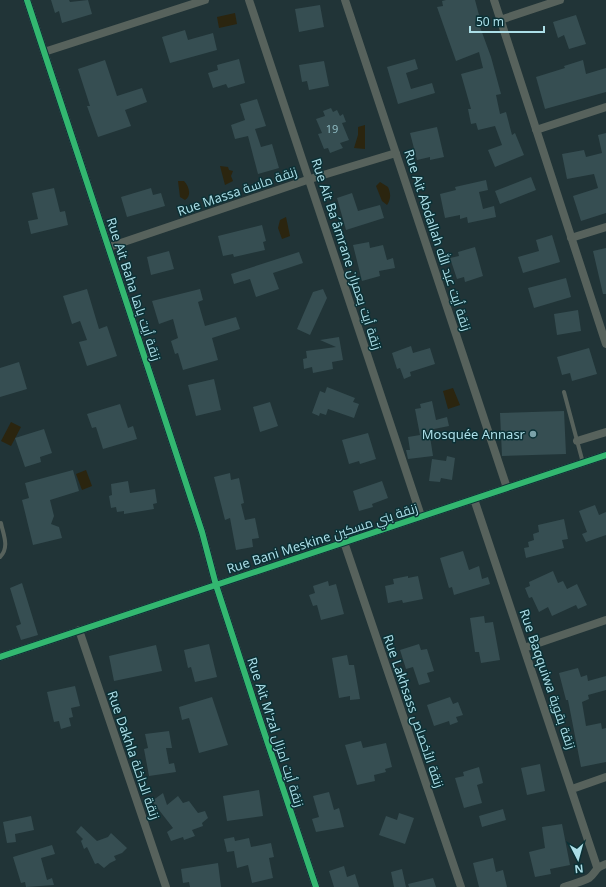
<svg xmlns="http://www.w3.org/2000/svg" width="606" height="887" font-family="'Noto Sans',Cairo,sans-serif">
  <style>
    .water { fill: #2b250f }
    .building { fill: #364e52 }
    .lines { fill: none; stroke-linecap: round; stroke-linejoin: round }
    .lane { stroke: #57625c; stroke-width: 4 }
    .street { stroke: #57625c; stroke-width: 8 }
    .cycleway-casing { stroke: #0b3136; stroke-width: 8 }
    .cycleway { stroke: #33b770; stroke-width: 6 }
    .poi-dot { fill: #7ba2a9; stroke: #0b3136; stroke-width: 1.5 }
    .labels { text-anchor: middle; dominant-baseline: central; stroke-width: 3; stroke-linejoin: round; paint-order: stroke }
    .number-label { font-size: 11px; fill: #8ebac2 }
    .street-label { font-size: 13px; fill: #acdee7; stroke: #0b3136 }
    .poi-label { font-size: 13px; fill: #acdee7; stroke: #0b3136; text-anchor: end }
  </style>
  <rect width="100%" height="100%" fill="#213437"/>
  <path class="water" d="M 235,13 L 237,24 L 219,28 L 217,17 Z
    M 365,125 L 365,149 L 354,148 L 358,135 L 358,127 Z
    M 220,166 L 228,167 L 229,170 L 233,171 L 231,176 L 233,181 L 225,185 Z
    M 178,181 L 184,181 C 189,186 192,196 185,200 L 180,197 Z
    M 380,182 L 388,187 C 391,194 391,199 387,205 L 382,201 L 376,186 Z
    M 286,217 L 290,236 L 282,239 L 278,228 L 280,220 Z
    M 453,388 L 460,405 L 448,409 L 443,391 Z
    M 11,422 L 21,427 L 11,446 L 1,441 Z
    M 86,470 L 92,486 L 82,490 L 76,474 Z"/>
  <path class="building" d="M 51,0 L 69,0 L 70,2 L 88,0 L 92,14 L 62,23 L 59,11 L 55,13 Z
    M 446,0 L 475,0 L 479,15 L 476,16 L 491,57 L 501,94 L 496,95 L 500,114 L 506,112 L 512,135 L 515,133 L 524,155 L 495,167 L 488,150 L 502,145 L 495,126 L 478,130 L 476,123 L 471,124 L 468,109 L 471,109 L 461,74 L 483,68 L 479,52 L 456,61 L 437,7 L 443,6 L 442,1 Z
    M 320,5 L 324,27 L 299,32 L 295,9 Z
    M 576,15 L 586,44 L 569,49 L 564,35 L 558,38 L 553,22 Z
    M 185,30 L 188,40 L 213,33 L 217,50 L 170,63 L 162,37 Z
    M 239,59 L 245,83 L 228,88 L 226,84 L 213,88 L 208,73 L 218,70 L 217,65 Z
    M 415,59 L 418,69 L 406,73 L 411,89 L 432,83 L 435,93 L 398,104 L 387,67 Z
    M 105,60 L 117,96 L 142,88 L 147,102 L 125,110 L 131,126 L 98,137 L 87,106 L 90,106 L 78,69 Z
    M 583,60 L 586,74 L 606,68 L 606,92 L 545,109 L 536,77 L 565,68 L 564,66 Z
    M 324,61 L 329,86 L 309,90 L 307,81 L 302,82 L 299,65 Z
    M 257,99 L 266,126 L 255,129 L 261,147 L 272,144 L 279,168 L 258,174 L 248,136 L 235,139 L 231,125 L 245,120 L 240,104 Z
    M 331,108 L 333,112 L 337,110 L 340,116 L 343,114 L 346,122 L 342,123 L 349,140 L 340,143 L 343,148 L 330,153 L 328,148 L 324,149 L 318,134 L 322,133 L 316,119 L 325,116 L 323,111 Z
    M 437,127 L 444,157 L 430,160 L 430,157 L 417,160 L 410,133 Z
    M 606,133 L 606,213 L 581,221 L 573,196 L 598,188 L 594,174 L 567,179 L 562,154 L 584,150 L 586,157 L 602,153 L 598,135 Z
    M 531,177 L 536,190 L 500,204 L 495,191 Z
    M 486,180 L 488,190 L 479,192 L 483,209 L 494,206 L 496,217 L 468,223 L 467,217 L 460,219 L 460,215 L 445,218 L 440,194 L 456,190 L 455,187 Z
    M 54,188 L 60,212 L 65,211 L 68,225 L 31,234 L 28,221 L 38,219 L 32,193 Z
    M 151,188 L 153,195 L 161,193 L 165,206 L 127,217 L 121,197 Z
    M 352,193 L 358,211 L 380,205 L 384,218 L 346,230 L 337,198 Z
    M 262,225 L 266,241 L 263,242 L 265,250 L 234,257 L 233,254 L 223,256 L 218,236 Z
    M 552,235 L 560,262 L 523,273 L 518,257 L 539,251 L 536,240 Z
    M 369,242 L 370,248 L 383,245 L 387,260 L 393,258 L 395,268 L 379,271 L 380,276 L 362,281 L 353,245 Z
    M 475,247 L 483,276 L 465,282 L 464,277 L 457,279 L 450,258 L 459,256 L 458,252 Z
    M 606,248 L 606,294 L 603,294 L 593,251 Z
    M 169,251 L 174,269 L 151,275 L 147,257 Z
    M 299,252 L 303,263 L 273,273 L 279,289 L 256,297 L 250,279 L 234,284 L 231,274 Z
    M 566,278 L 571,297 L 534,308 L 528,288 Z
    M 87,289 L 99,329 L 107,326 L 117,356 L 87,366 L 79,342 L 87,340 L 80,321 L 72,324 L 63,296 Z
    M 200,289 L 203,300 L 198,302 L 205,326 L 236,317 L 240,329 L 212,338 L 218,360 L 183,370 L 178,353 L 175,354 L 171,341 L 178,338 L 173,319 L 159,324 L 152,301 Z
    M 323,289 L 327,298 L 310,335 L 297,329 L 313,292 Z
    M 578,310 L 581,331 L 557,335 L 554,314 Z
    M 339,337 L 343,360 L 332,362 L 333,369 L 313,373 L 312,367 L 304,369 L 303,359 L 307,358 L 306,351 L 336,347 L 320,340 Z
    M 411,346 L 413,353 L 430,348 L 435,364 L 410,372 L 411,376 L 404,379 L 400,368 L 397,369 L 392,353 Z
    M 589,348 L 597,374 L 572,381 L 570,373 L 562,375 L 557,357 Z
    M 19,362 L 27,389 L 0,397 L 0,368 Z
    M 214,379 L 221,410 L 196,416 L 188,385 Z
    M 327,387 L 355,398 L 353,402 L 359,404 L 354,418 L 328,409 L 326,415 L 320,413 L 319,416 L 312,413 L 320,391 L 325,393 Z
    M 432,401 L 436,420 L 447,417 L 449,426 L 429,430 L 433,456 L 408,459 L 406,450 L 410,450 L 408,437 L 420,435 L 415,409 L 421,408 L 420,404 Z
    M 270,402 L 278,426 L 260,432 L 253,407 Z
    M 120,404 L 128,428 L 133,426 L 137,439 L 103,449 L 96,427 L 92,428 L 87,414 Z
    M 564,411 L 566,454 L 502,456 L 500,413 Z
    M 44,429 L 52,453 L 40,457 L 41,462 L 25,467 L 15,438 Z
    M 368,433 L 376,459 L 360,464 L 359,461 L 349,464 L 342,440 Z
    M 447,456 L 455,458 L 452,480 L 441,478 L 440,482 L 429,481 L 432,459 L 446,461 Z
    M 73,470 L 79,491 L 50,500 L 54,516 L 51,524 L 59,527 L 62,538 L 33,545 L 22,500 L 29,498 L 25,483 Z
    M 230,473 L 231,480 L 239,478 L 244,503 L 241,504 L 245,520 L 255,518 L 259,538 L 252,539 L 253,547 L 236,550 L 230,518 L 225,520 L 214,477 Z
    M 128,481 L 130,493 L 155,489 L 157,503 L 153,504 L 154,509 L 124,514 L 124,511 L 117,512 L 116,507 L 111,508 L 109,496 L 112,495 L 111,484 Z
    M 382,481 L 388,498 L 372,504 L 373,507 L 359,511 L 353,491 Z
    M 595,505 L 599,515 L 606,512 L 606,535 L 586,542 L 582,534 L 587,532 L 579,511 Z
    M 564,519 L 568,539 L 562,540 L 564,548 L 526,558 L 524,548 L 529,547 L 528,542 L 534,540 L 533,534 L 539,532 L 538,525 Z
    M 463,551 L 469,570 L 479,566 L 482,579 L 488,577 L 490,584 L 454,595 L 452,587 L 449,588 L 440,558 Z
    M 553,571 L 558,583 L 563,581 L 567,589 L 577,584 L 587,605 L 578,609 L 576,605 L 552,616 L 548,607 L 539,612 L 532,597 L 529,598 L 525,588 L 530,586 L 529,582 Z
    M 408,576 L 408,578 L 418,576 L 423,599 L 403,603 L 402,600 L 388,603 L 385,586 L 394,584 L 393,579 Z
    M 328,581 L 329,586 L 336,584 L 344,614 L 321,620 L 317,605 L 313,606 L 309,595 L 315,593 L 313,586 Z
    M 22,583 L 38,635 L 21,640 L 16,626 L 21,624 L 10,588 Z
    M 484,616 L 485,623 L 493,622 L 500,660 L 481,663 L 479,652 L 475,652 L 470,618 Z
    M 209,644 L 217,677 L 195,682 L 191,667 L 188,668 L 184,650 Z
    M 419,644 L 421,650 L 427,649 L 434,671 L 427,673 L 430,682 L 419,685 L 413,667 L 406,669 L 400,650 Z
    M 156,645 L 162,671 L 114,681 L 109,656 Z
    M 347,655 L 349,665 L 354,665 L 360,699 L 350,700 L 350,696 L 339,698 L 332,658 Z
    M 578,668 L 581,677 L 587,675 L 588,681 L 606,676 L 606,690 L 588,695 L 589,699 L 582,702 L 586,726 L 601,723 L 602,729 L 606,728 L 606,762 L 581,767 L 568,700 L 566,700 L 559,673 Z
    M 75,686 L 80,706 L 71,708 L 73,717 L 69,718 L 71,726 L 61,729 L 59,721 L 54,722 L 47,692 Z
    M 212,697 L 228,745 L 199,753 L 189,718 L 182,720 L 179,707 Z
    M 450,697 L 453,704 L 458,702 L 463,715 L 456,717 L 458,722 L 450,725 L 449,721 L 434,726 L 427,705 Z
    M 169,731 L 172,748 L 166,748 L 169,764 L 174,763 L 176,772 L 149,776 L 144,749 L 148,748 L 145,734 Z
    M 361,741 L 363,748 L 386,743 L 392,767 L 385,769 L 386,772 L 374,775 L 375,781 L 357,785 L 345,745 Z
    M 540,764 L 545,791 L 527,795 L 521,768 Z
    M 479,767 L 483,783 L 477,785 L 482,803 L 464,808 L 455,778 L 464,776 L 463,772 Z
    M 259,790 L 263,816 L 227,821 L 223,796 Z
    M 329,792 L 334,810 L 339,808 L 344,827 L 316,832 L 312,819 L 319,817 L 313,796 Z
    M 163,793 L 167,805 L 178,796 L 183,803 L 189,801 L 198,813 L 205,811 L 208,818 L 202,823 L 203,826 L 192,830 L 195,836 L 184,840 L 183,837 L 171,841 L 167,832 L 173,828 L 152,801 Z
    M 503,809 L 506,820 L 482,827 L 479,816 Z
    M 399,813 L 414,818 L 405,844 L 379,835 L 386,816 L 397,820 Z
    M 31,816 L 34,830 L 15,834 L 16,842 L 7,843 L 3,822 Z
    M 562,824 L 570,865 L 550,869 L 551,874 L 535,877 L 529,852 L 545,848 L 542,827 Z
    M 81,826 L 97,841 L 108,837 L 111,833 L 127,848 L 122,853 L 114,856 L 116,860 L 110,863 L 104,868 L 98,863 L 95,864 L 87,847 L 84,849 L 81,841 L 83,839 L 76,832 Z
    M 234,837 L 235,841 L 249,838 L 251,847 L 271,843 L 274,857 L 269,858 L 273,878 L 252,883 L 248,865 L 237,868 L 234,851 L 227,852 L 224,839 Z
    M 52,845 L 55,854 L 41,858 L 47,880 L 52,878 L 54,885 L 26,887 L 25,882 L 21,883 L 13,857 Z
    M 493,858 L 496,872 L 503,870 L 507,887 L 479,887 L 473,863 Z
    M 218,863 L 221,887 L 190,887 L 189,882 L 183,883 L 181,869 Z
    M 344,866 L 347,877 L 355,874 L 359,887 L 334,887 L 329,871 Z
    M 402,869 L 406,887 L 394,887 L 391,872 Z
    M 433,878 L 436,887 L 409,887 L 408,884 Z"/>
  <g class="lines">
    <path class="lane" d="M 564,392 L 583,463
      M 0,557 C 10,547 3,534 1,523"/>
    <path class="street" d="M 27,0 L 202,532 L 216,585 L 259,717 L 316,887
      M 249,0 L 421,516
      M 345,0 L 507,488
      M 494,0 L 606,344
      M 500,20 L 560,0
      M 44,52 L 205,0
      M 536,130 L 606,107
      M 571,238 L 606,227
      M 109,247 L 310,179 L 396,153
      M 577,441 L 606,432
      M 474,499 L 597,867
      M 344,542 L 461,887
      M 79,630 L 166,887
      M 524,648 L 606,620
      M 0,657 L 606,455
      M 572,789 L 606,777
      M 564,887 C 572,884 582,882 589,878 C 597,872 594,868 606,864"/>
    <g class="cycleway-casing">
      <path id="cycleway" d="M 27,0 L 202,532 L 216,585 L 259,717 L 316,887
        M 0,657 L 606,455"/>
    </g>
    <use href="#cycleway" class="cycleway"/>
  </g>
  <circle class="poi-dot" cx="533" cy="434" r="4"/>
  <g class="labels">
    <g class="number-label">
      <text x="332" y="128">19</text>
    </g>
    <g class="street-label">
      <text transform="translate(237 191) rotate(-19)">Rue Massa زنقة ماسة</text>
      <text transform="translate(438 240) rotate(72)">Rue Ait Abdallah زنقة أيت عبد الله</text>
      <text transform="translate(347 254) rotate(72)">Rue Ait Ba´âmrane زنقة أيت بعمران</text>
      <text transform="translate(134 289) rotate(72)">Rue Ait Baha زنقة أيت باها</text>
      <text transform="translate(322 538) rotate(-18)">Rue Bani Meskine زنقة بني مسكين</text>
      <text transform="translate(548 679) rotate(71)">Rue Baqquiwa زنقة بقوية</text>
      <text transform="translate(414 711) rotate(71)">Rue Lakhsass زنقة الأخصاص</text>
      <text transform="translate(276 732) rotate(72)">Rue Ait M'zal زنقة أيت امزال</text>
      <text transform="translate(134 755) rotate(71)">Rue Dakhla زنقة الداخلة</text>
    </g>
    <g class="poi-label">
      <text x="525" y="434">Mosquée Annasr</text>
    </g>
  </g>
  <g transform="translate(578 859) rotate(174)" stroke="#0b3136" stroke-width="3" paint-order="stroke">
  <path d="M0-3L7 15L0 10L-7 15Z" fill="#acdee7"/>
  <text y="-6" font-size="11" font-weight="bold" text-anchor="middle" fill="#acdee7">N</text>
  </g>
  <path d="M470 26v6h74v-6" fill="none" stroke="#acdee7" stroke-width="2"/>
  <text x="476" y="26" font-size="12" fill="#acdee7" stroke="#0b3136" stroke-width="3" paint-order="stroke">50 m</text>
</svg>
